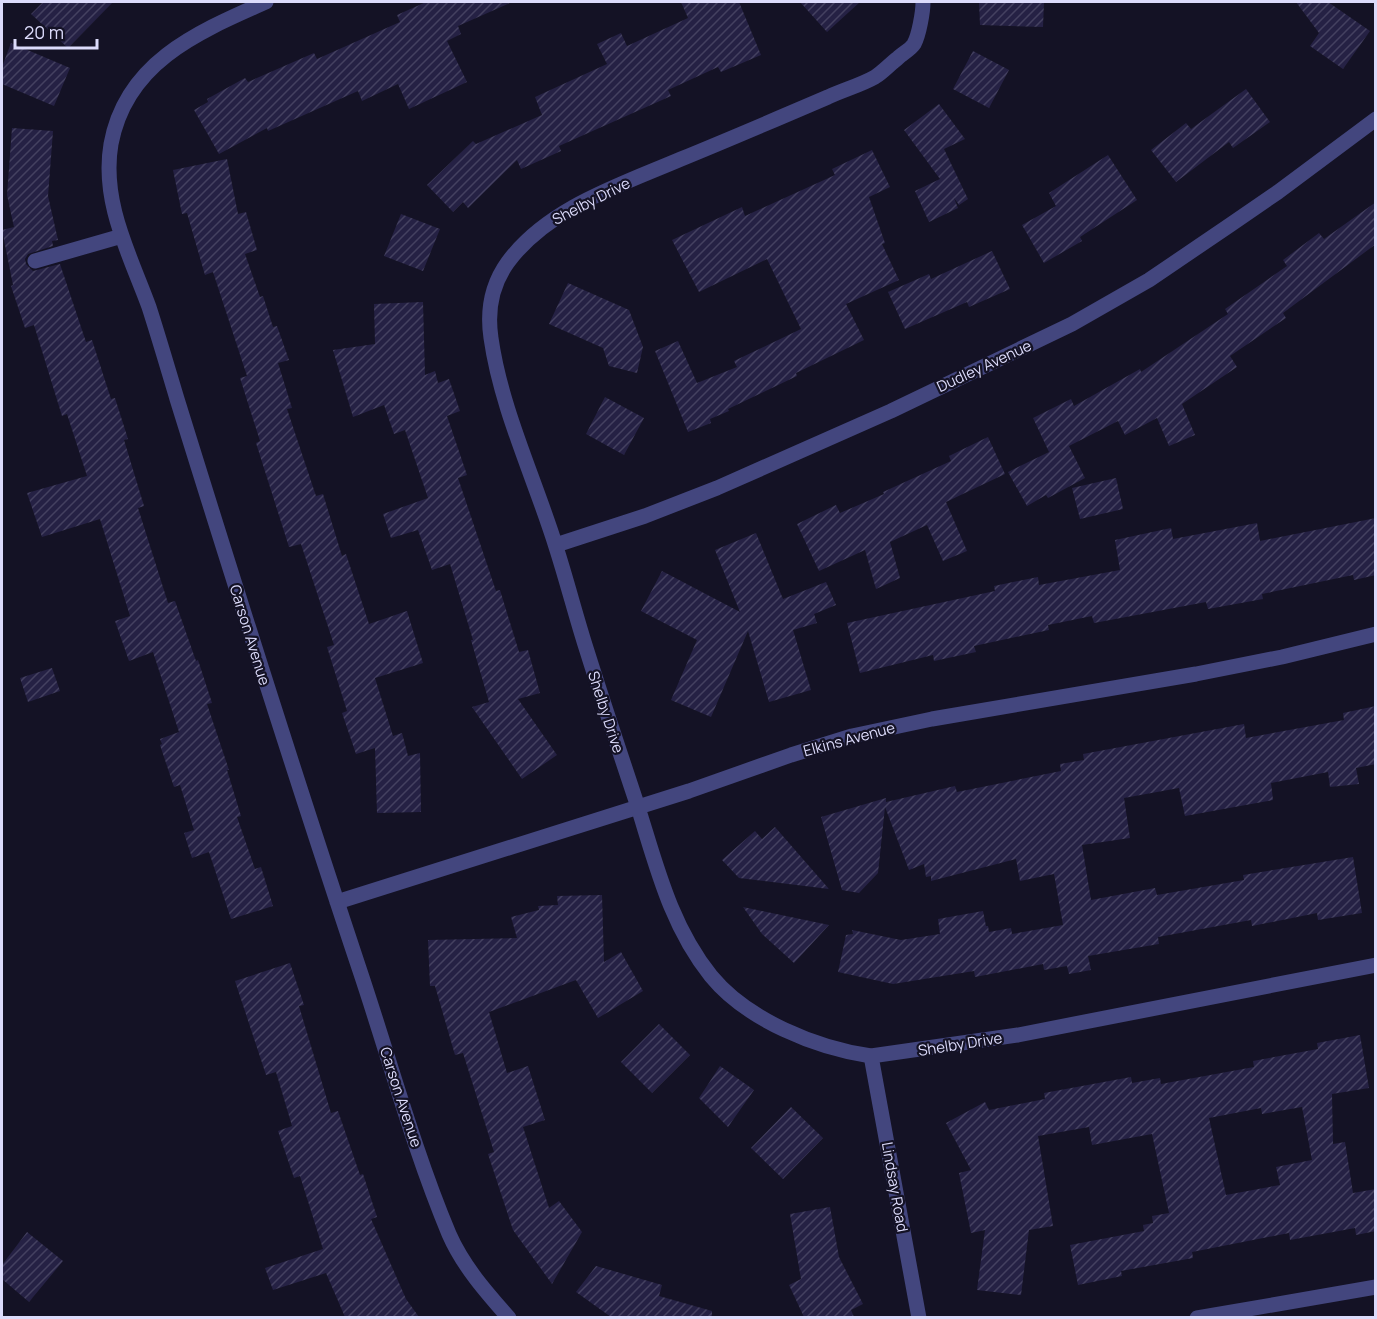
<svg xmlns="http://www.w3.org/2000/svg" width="1377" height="1319" font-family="Manrope,sans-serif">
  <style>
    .building { fill: url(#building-hatch); fill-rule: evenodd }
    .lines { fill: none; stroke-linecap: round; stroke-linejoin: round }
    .minor { stroke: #43467e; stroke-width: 15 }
    .labels { text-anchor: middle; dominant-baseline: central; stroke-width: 4.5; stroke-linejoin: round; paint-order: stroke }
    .street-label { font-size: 15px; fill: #dcdbfb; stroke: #141225 }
  </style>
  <defs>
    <pattern id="building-hatch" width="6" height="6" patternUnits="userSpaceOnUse" patternTransform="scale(1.5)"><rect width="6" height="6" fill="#252144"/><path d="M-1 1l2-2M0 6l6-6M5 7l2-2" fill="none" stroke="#444160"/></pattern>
  </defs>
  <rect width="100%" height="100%" fill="#141225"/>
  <path class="building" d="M 43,2 L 113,2 L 68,48 L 31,14 Z
    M 426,2 L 512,2 L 458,26 L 461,34 L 447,41 L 467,82 L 409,109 L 398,84 L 362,101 L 358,91 L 268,131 L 267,128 L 219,154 L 194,110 L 208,102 L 207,99 L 245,78 L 248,82 L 314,53 L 317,59 L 400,22 L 397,15 Z
    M 681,2 L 739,2 L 761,55 L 721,72 L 718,67 L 668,90 L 671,96 L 559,146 L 561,151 L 521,169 L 517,160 L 468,208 L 463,202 L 453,212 L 427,185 L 473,141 L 476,144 L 542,115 L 535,97 L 607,64 L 597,44 L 621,33 L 627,46 L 688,18 Z
    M 800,2 L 860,2 L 827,32 Z
    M 979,2 L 1044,2 L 1043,27 L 980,25 Z
    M 1296,2 L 1328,2 L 1370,31 L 1343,69 L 1310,46 L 1319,33 Z
    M 11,43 L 70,68 L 54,106 L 2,84 L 2,67 Z
    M 973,51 L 1009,70 L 989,108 L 953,89 Z
    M 1246,89 L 1270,122 L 1233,148 L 1229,142 L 1176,182 L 1151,150 L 1186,123 L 1191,129 Z
    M 939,104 L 965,139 L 944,149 L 968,199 L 959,205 L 954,198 L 958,208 L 929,222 L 915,191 L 940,179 L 904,130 Z
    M 12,128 L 53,131 L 48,196 L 58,240 L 52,241 L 53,246 L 28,254 L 25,259 L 26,264 L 33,271 L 60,264 L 86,342 L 92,340 L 111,399 L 115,398 L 128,439 L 124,440 L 144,506 L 138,508 L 168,603 L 175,601 L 196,661 L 198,660 L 212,703 L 207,704 L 229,770 L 227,770 L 241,816 L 237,817 L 255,869 L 261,867 L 273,906 L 231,919 L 209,852 L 192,858 L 184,833 L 194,830 L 180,785 L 174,787 L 160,745 L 162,744 L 160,739 L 179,732 L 153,652 L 129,661 L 115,621 L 130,616 L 100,519 L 42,537 L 27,493 L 87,476 L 67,414 L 62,416 L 34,325 L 25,328 L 11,286 L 13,285 L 2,230 L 14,227 L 7,195 Z
    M 872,150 L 890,187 L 869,197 L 885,243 L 882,244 L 899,280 L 846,304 L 864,340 L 796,373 L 797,376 L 728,409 L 729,411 L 710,419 L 711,423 L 688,432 L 655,351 L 678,341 L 697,383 L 737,367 L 734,361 L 801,329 L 767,259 L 699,292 L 672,240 L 742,207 L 745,216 L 835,175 L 832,169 Z
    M 1108,155 L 1137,200 L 1080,237 L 1082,241 L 1044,263 L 1022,225 L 1056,206 L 1049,193 Z
    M 227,159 L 238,214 L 246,212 L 257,250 L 245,254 L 260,297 L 263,296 L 273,327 L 277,326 L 289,360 L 278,363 L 292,408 L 287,409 L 316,496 L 323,494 L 342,556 L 346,554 L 369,624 L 407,611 L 423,663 L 375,678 L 393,736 L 402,733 L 408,756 L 420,753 L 421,812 L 377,813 L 375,748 L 356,754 L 342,713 L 347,711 L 327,647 L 334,645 L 301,544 L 289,547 L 256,443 L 260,441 L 240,378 L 247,376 L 213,272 L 205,275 L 187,213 L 182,214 L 173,170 Z
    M 1376,202 L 1376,244 L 1283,313 L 1286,318 L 1230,356 L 1237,367 L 1182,404 L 1195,435 L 1169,446 L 1157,418 L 1125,435 L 1118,421 L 1069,446 L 1085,478 L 1048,498 L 1046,495 L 1027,506 L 1008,472 L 1049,452 L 1033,418 L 1071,399 L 1074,406 L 1140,369 L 1141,372 L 1228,314 L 1225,309 L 1287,266 L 1283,260 L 1319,233 L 1324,239 Z
    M 401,214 L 440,229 L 423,271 L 384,256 Z
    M 992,251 L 1010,289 L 969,307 L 967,302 L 905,329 L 888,292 L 929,274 L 931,279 Z
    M 568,283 L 629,310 L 643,347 L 637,373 L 609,366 L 603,348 L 549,324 Z
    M 423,302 L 425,375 L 435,371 L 438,383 L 449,379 L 460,411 L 447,416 L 467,475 L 458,478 L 496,591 L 500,590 L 519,652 L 528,650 L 540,693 L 518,699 L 557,755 L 522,779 L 472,707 L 489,702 L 471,640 L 473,640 L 450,564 L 432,570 L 418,530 L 391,538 L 383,514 L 428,498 L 405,430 L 394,434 L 384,405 L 353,417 L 333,350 L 375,344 L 374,304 Z
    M 605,397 L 644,418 L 624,455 L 586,434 Z
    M 988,437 L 1005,474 L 946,502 L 967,551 L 943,561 L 927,525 L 890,542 L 900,578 L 876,589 L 865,550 L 819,571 L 797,524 L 836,505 L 840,513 L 884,494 L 883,492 L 951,461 L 949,456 Z
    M 1116,478 L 1123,509 L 1080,519 L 1072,488 Z
    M 1376,518 L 1376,575 L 1354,580 L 1353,575 L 1262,594 L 1263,599 L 1208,609 L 1206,602 L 1094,623 L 1092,616 L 1048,625 L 1049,630 L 974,646 L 976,652 L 934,661 L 933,655 L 860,673 L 847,623 L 995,591 L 994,586 L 1038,577 L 1039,585 L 1120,570 L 1115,540 L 1171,528 L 1173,539 L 1257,523 L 1260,541 Z
    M 756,533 L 783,599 L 826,582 L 836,605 L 814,614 L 817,623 L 793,630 L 811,690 L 769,702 L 748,631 L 711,717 L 671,700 L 697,640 L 641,611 L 662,571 L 740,612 L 715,550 Z
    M 52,668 L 60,691 L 28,702 L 20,678 Z
    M 1376,706 L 1376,764 L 1356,768 L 1359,784 L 1330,787 L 1328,772 L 1271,783 L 1273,800 L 1185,816 L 1179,788 L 1124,798 L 1130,838 L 1082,845 L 1091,900 L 1155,888 L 1157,895 L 1244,880 L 1243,875 L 1353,857 L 1362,913 L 1318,920 L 1317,913 L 1252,926 L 1251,920 L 1158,937 L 1159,944 L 1088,956 L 1091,970 L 1069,974 L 1067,966 L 1044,970 L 1043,964 L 975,977 L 974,971 L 893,984 L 838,972 L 846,935 L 853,934 L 852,930 L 901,940 L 940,934 L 938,919 L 983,911 L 986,926 L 988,926 L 989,932 L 1011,928 L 1012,934 L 1063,925 L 1054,874 L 1020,881 L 1016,859 L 931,881 L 931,876 L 926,877 L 924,864 L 909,870 L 885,807 L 878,873 L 859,893 L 842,890 L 821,817 L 886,798 L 886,802 L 955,786 L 957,792 L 1061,771 L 1060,764 L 1084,760 L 1083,754 L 1244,724 L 1246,738 L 1344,720 L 1343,713 Z
    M 775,827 L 829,889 L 739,878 L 722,860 L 755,831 L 762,839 Z
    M 602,895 L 604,962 L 621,952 L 643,991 L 598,1018 L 576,980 L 489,1012 L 507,1073 L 528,1066 L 545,1120 L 523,1127 L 549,1208 L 559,1201 L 582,1232 L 552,1284 L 513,1230 L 488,1154 L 494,1152 L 463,1053 L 455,1055 L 435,986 L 430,986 L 428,940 L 517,938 L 511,917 L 539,910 L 538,906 L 558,905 L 557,896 Z
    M 743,907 L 829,925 L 794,963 L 762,934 Z
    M 290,963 L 304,1005 L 299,1006 L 331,1113 L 338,1111 L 360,1175 L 363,1174 L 377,1217 L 371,1219 L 406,1299 L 419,1317 L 345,1317 L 326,1273 L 273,1290 L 265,1268 L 323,1249 L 300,1176 L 294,1178 L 278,1131 L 292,1126 L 276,1072 L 266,1075 L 235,981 Z
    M 659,1024 L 690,1055 L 652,1093 L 621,1062 Z
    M 1360,1035 L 1369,1088 L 1332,1094 L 1333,1144 L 1345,1142 L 1353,1193 L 1376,1189 L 1376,1231 L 1356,1235 L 1355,1228 L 1290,1240 L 1289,1233 L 1192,1252 L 1193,1258 L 1121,1271 L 1122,1276 L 1078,1285 L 1070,1245 L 1144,1231 L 1143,1225 L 1153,1223 L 1152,1216 L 1169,1213 L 1152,1134 L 1092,1145 L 1089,1127 L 1038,1136 L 1053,1226 L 1029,1230 L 1021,1295 L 977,1290 L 985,1230 L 971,1233 L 959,1173 L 971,1170 L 946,1123 L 985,1102 L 989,1110 L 1045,1099 L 1044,1093 L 1131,1077 L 1132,1083 L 1160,1078 L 1161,1084 L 1254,1067 L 1253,1061 L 1318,1049 L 1317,1043 ZM 1302,1107 L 1312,1160 L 1276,1167 L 1280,1185 L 1226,1195 L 1209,1118 L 1261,1108 L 1262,1114 Z
    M 720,1066 L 754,1090 L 728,1127 L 699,1098 Z
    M 791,1107 L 823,1138 L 783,1179 L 751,1148 Z
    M 830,1207 L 839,1257 L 863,1304 L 851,1310 L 854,1317 L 804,1317 L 789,1285 L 801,1279 L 790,1214 Z
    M 27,1232 L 63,1261 L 29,1302 L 2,1279 L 2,1265 Z
    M 596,1266 L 662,1285 L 659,1296 L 712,1311 L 712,1317 L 611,1317 L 576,1292 Z"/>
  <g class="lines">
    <path class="minor" d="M 266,2 C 198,32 126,62 111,144 C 101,202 130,255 149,307 C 159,338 168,369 177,399 C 236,589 296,779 359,968 C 389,1057 413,1148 449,1234 C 463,1266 486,1292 509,1318
      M 923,2 C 923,12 919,35 914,44 C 911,49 902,54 898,58 C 890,64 883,72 875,77 C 861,85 843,90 828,97 C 779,118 730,139 681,159 C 620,185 548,208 508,262 C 492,284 487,311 491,338 C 501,409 535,479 556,547 C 567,581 576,617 587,651 C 603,702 620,753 637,804 C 656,864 670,925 711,976 C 747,1020 816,1048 871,1056 L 1018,1035 L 1376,965
      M 35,261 L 122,236
      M 556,545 L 645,516 L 717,488 L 891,411 L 1072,324 L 1149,280 L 1230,225 L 1278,192 L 1376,119
      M 337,902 L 689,791 L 791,755 L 852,736 L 932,719 L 1196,674 L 1282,657 L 1376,634
      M 871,1056 L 919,1318
      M 1197,1318 L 1376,1287"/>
  </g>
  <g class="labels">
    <g class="street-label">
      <text transform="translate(591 201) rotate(-27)">Shelby Drive</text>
      <text transform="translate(984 366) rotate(-25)">Dudley Avenue</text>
      <text transform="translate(250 635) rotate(73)">Carson Avenue</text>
      <text transform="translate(606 712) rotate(72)">Shelby Drive</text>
      <text transform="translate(849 739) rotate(-15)">Elkins Avenue</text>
      <text transform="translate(960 1044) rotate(-9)">Shelby Drive</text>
      <text transform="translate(401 1097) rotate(72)">Carson Avenue</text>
      <text transform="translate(895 1187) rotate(80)">Lindsay Road</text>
    </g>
  </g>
  <rect width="1377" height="1319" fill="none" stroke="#dcdbfb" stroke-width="6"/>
  <path d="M15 39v9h82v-9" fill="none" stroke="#dcdbfb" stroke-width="3"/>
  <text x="24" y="39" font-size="18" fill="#dcdbfb" stroke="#141225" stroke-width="4.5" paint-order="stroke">20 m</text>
</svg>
